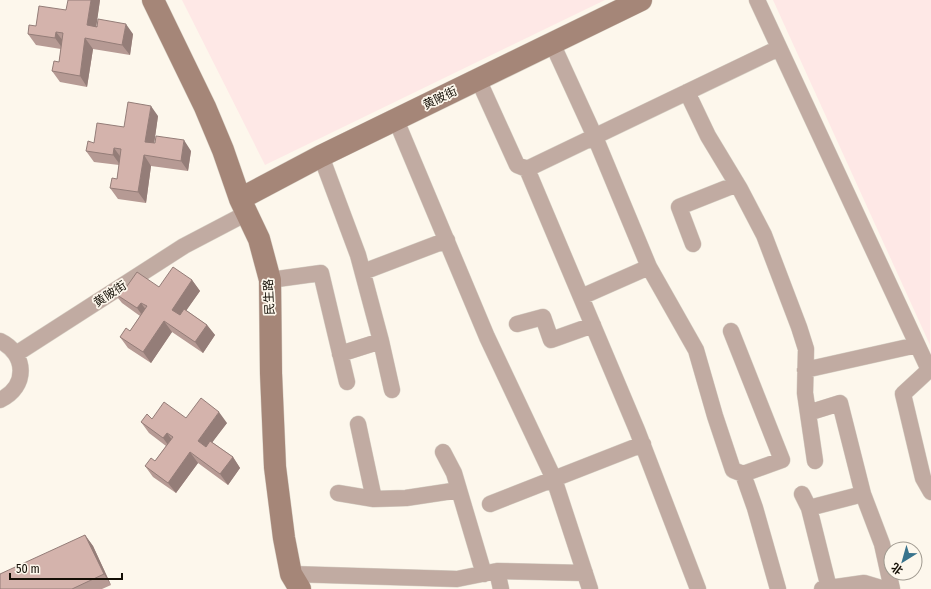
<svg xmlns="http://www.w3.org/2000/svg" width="931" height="589" font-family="'Fira Sans Condensed','Noto Sans SC',sans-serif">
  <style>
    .commercial { fill: #fee8e6 }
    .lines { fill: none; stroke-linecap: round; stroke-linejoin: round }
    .street-casing { stroke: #d8d2c7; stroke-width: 17 }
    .secondary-casing { stroke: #d8d2c7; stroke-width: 23 }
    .street { stroke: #c1aba2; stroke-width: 16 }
    .secondary { stroke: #a58678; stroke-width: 22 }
    .wall { fill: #b69a94 }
    .shaded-wall { fill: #947d78 }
    .building { fill: #d4b3ac; stroke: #947d78 }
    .labels { text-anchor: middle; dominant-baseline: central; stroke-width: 3.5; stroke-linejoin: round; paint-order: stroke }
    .street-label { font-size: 12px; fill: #140f06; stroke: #fdf7ec }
  </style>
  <rect width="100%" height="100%" fill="#fdf7ec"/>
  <path class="commercial" d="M 182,0 L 605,0 L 265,165 Z
    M 773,0 L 931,0 L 930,345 Z"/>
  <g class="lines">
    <g class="street-casing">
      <path id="street" d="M 757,0 L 929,370 L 931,369
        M 552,43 L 595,137 L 649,267 L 696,350 L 715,416 L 733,470 L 743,474 L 755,508 L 778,589
        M 478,79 L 517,165 L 527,169 L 637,430 L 698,589
        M 687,92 L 708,136 L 740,189 L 764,235 L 799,327 L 806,349 L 805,393 L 815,461
        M 396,120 L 487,337 L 554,479 L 590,589
        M 321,156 L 358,255 L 381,341 L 392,390
        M 527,169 L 779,48
        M 693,244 L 679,207 L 737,184
        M 363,272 L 447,240
        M 270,280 L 321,273 L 347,382
        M 581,297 L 649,267
        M 517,324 L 543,317 L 551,340 L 593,325
        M 731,331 L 782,460 L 743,474
        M 0,341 C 27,354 28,387 0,400
        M 16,354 L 184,246 L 247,213
        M 340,354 L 381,341
        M 805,370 L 917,345
        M 929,370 L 903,394 L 923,478 L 931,492
        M 808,413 L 840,403 L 863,494
        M 358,424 L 374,499
        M 443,452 L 454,473 L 484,574
        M 338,493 L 374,499 L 406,498 L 459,490
        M 802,494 L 809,508
        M 490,504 L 643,444
        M 497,571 L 501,589
        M 291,574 L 457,579 L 497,571 L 585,573
        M 829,588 L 809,508 L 863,494 L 882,544 L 892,589
        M 822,589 L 864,583 L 884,589"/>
    </g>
    <g class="secondary-casing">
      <path id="secondary" d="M 153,0 L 205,107 L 223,150 L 240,199 L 259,239 L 270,280 L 271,373 L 275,467 L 284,538 L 291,574 L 300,589
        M 240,199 L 321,156 L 641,0"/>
    </g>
    <use href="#street" class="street"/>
    <use href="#secondary" class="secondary"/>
  </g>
  <path class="wall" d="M 100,0 L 96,26 L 133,34 L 130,55 L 93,49 L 87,87 L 60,82 L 52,71 L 59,62 L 61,49 L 36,45 L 28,34 L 36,26 L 66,10 Z
    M 158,116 L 154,143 L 191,151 L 188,171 L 151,166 L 146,203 L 118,199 L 110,188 L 117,179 L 119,165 L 94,162 L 86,151 L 94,143 L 124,127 Z
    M 192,280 L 200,291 L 186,310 L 207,325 L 215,335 L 203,353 L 172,332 L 151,363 L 128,348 L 120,337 L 130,331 L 140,316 L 122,303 L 114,293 L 125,289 L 159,287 Z
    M 186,418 L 227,423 L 212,442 L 233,457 L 240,468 L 228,485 L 198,463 L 176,493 L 153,477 L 145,466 L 155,461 L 166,446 L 149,433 L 141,422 L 152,419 Z
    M 85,535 L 93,546 L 111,585 L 102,589 L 0,589 Z"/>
  <path class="shaded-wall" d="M 91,0 L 100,0 L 95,36 L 87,25 Z
    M 126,24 L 133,34 L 130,55 L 122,45 Z
    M 56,32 L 64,42 L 63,49 L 55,38 Z
    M 85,38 L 93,49 L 87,87 L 80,76 Z
    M 151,106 L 158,116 L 153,152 L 145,142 Z
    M 184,140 L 191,151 L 188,171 L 181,161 Z
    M 114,148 L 122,159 L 121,166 L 113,155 Z
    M 144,155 L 151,166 L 146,203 L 138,192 Z
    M 192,280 L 200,291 L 179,321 L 172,310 Z
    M 141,303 L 149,314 L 145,319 L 137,308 Z
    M 164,321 L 172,332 L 151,363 L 143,352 Z
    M 207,325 L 215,335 L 203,353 L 195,342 Z
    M 219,412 L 227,423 L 205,452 L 198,441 Z
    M 167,433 L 175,444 L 171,449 L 163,438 Z
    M 190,452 L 198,463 L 176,493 L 168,483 Z
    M 233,457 L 240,468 L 228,485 L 220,474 Z
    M 85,535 L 93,546 L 111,585 L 104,574 Z"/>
  <path class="building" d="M 68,0 L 91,0 L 87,25 L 97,27 L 98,19 L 126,24 L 122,45 L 85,38 L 80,76 L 52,71 L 54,61 L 59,62 L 63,33 L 56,32 L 55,38 L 28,34 L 29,25 L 36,26 L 39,6 L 66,10 Z
    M 128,102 L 151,106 L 145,142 L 155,143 L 156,136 L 184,140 L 181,161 L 144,155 L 138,192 L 110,188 L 112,178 L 117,179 L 121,149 L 114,148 L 113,155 L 86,151 L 88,141 L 94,143 L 97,123 L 124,127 Z
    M 173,267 L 192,280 L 172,310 L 180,315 L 184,309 L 207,325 L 195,342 L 164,321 L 143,352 L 120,337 L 126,328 L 130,331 L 147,306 L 141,303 L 137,308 L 114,293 L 119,285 L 125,289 L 137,272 L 159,287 Z
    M 201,398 L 219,412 L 198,441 L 206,447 L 210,441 L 233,457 L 220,474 L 190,452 L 168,483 L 145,466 L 151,458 L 155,461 L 173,437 L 167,433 L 163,438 L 141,422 L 147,414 L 152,419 L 164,402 L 186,418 Z
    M 85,535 L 104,574 L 72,589 L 0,589 L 0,574 Z"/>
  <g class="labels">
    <g class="street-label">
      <text transform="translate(440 98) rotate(-26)">黄陂街</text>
      <text transform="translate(110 294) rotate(-33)">黄陂街</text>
      <text transform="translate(269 297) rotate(-93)">民生路</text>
    </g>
  </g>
  <g transform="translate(903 561) rotate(217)"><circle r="19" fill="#fdf7ec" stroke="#a09a90"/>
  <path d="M0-3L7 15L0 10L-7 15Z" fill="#39738c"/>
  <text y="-6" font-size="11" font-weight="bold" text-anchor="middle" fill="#140f06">北</text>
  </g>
  <path d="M10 573v6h112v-6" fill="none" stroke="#140f06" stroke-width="2"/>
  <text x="16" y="573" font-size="12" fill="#140f06" stroke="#fdf7ec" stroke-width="3" paint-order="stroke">50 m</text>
</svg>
